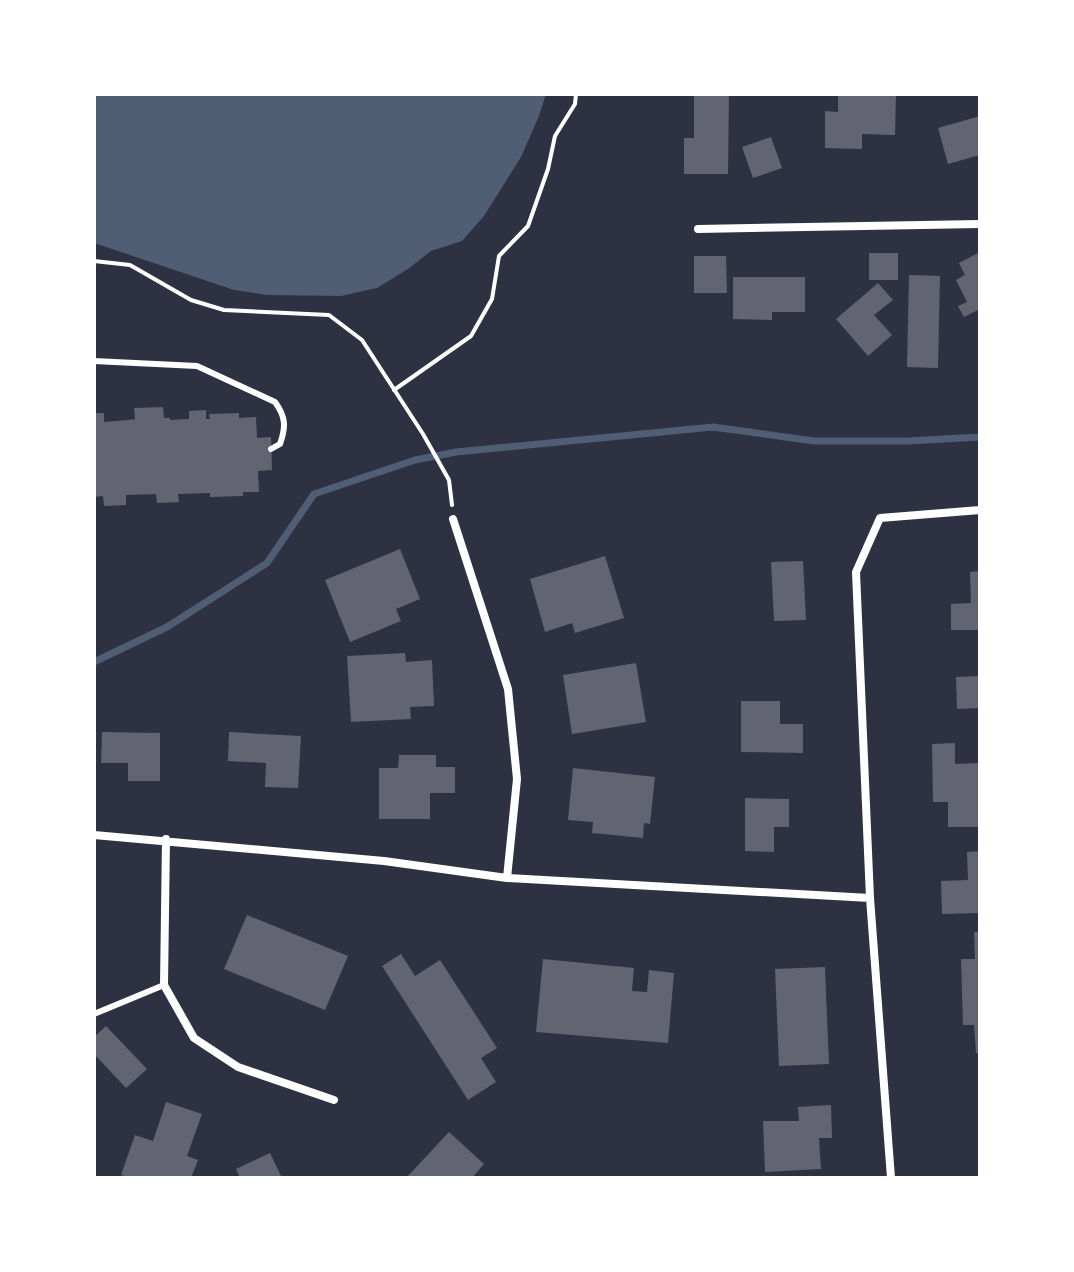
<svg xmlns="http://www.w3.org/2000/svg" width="1074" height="1272" font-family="Barlow,sans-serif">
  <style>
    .water { fill: #4f5d75 }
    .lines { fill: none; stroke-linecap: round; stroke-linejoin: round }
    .stream { stroke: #4f5d75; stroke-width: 7 }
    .building { fill: #626471 }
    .path { stroke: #fff; stroke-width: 4 }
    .service { stroke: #fff; stroke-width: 6 }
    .minor { stroke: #fff; stroke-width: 8 }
  </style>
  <rect width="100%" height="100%" fill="#2d3142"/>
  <path class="water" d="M 94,94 L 546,94 L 539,116 L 521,157 L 484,216 L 462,241 L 431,251 L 408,269 L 377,288 L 341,296 L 267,295 L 234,290 L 94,243 Z"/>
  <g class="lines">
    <path class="stream" d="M 94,662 L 167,627 L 267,563 L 314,494 L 415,460 L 456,452 L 713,427 L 814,441 L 908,441 L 980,437"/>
  </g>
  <path class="building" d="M 694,94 L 729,94 L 728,174 L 684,174 L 684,138 L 694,138 Z
    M 838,94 L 896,94 L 895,135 L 862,134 L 862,149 L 825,148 L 825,111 L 838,112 Z
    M 980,116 L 980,155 L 948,164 L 938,128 Z
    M 771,137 L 782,168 L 753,178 L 742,147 Z
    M 980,252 L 980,309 L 964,317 L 958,306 L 967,302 L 956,280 L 965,275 L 959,263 Z
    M 869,253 L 898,253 L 898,280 L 869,280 Z
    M 694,256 L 726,256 L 727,293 L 694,293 Z
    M 909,275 L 940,276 L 938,368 L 907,367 Z
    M 733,277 L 805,277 L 805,312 L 772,312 L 772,320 L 733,319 Z
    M 878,283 L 893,300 L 874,315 L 892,335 L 868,356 L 836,319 Z
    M 163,407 L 164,418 L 170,418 L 170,420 L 189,419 L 189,411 L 206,410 L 206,419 L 210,419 L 209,414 L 239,413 L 239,418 L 256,417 L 257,438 L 271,437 L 272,470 L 258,471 L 259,492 L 243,492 L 243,496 L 210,497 L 210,493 L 178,494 L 179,502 L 157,503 L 156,494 L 126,495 L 126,505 L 104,506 L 103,496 L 94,497 L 94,413 L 104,413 L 104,422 L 128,420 L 135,419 L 134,408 Z
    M 400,549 L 420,599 L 396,609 L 401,621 L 350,642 L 325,580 Z
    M 605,556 L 624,618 L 575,633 L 572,623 L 545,632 L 530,579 Z
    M 803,561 L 806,620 L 774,621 L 771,562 Z
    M 980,571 L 980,630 L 951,630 L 951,604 L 971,603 L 970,572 Z
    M 405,653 L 406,662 L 432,660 L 434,706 L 410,707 L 411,719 L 351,722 L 347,656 Z
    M 636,663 L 646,722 L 572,734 L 563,675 Z
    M 980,676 L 980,708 L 957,709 L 956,677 Z
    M 741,701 L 780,701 L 780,724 L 803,724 L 803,753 L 741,752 Z
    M 102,732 L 160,733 L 160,781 L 128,781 L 128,763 L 101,763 Z
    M 229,732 L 301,736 L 298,788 L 265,787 L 266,763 L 228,761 Z
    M 955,743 L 955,764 L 980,763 L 980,827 L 948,827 L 948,802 L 933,802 L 932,744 Z
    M 399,755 L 436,755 L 436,767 L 455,767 L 455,793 L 430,793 L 430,819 L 379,819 L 379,768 L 398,768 Z
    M 573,768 L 655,777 L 650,824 L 644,823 L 643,838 L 592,833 L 593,822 L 568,820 Z
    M 745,798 L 789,799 L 789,827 L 774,827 L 774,852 L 745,851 Z
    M 980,851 L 980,913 L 942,914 L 941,881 L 968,880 L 967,852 Z
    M 247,915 L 348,956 L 325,1010 L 224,969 Z
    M 974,932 L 980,932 L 980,1053 L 976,1053 L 974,1025 L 963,1025 L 961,959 L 975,959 Z
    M 401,954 L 415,976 L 440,960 L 497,1048 L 481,1058 L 496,1082 L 468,1100 L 382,966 Z
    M 543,959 L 634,968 L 632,991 L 647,992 L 649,970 L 674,973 L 668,1043 L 536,1032 Z
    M 825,967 L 829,1064 L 779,1066 L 775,969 Z
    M 106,1026 L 147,1069 L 126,1088 L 94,1054 L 94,1037 Z
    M 166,1102 L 202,1114 L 187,1156 L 198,1160 L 191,1178 L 129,1178 L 121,1175 L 135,1135 L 153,1141 Z
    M 831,1105 L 832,1138 L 819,1138 L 821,1169 L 765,1172 L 763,1121 L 799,1121 L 798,1107 Z
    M 449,1132 L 484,1164 L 472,1178 L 406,1178 Z
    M 270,1153 L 282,1178 L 240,1178 L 236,1169 Z"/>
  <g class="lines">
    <path class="path" d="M 94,261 L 130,265 L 191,300 L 224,310 L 329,315 L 362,340 L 423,434 L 449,480 L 452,505
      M 394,390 L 471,336 L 492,299 L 499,256 L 528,226 L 548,169 L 555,136 L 575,104 L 576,94"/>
    <path class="service" d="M 94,361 L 197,366 L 275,402 C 286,417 286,427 280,444 L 271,449
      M 94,1014 L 164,985"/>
    <path class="minor" d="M 698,229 L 980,224
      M 453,519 L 508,689 L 517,779 L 507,878
      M 94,835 L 384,861 L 507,878 L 870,898
      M 166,839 L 164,985 L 194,1038 L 238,1067 L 334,1100
      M 891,1178 L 870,898 L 856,572 L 880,518 L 980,510"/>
  </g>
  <rect width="1074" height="1272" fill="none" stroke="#ffffff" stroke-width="192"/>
</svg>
